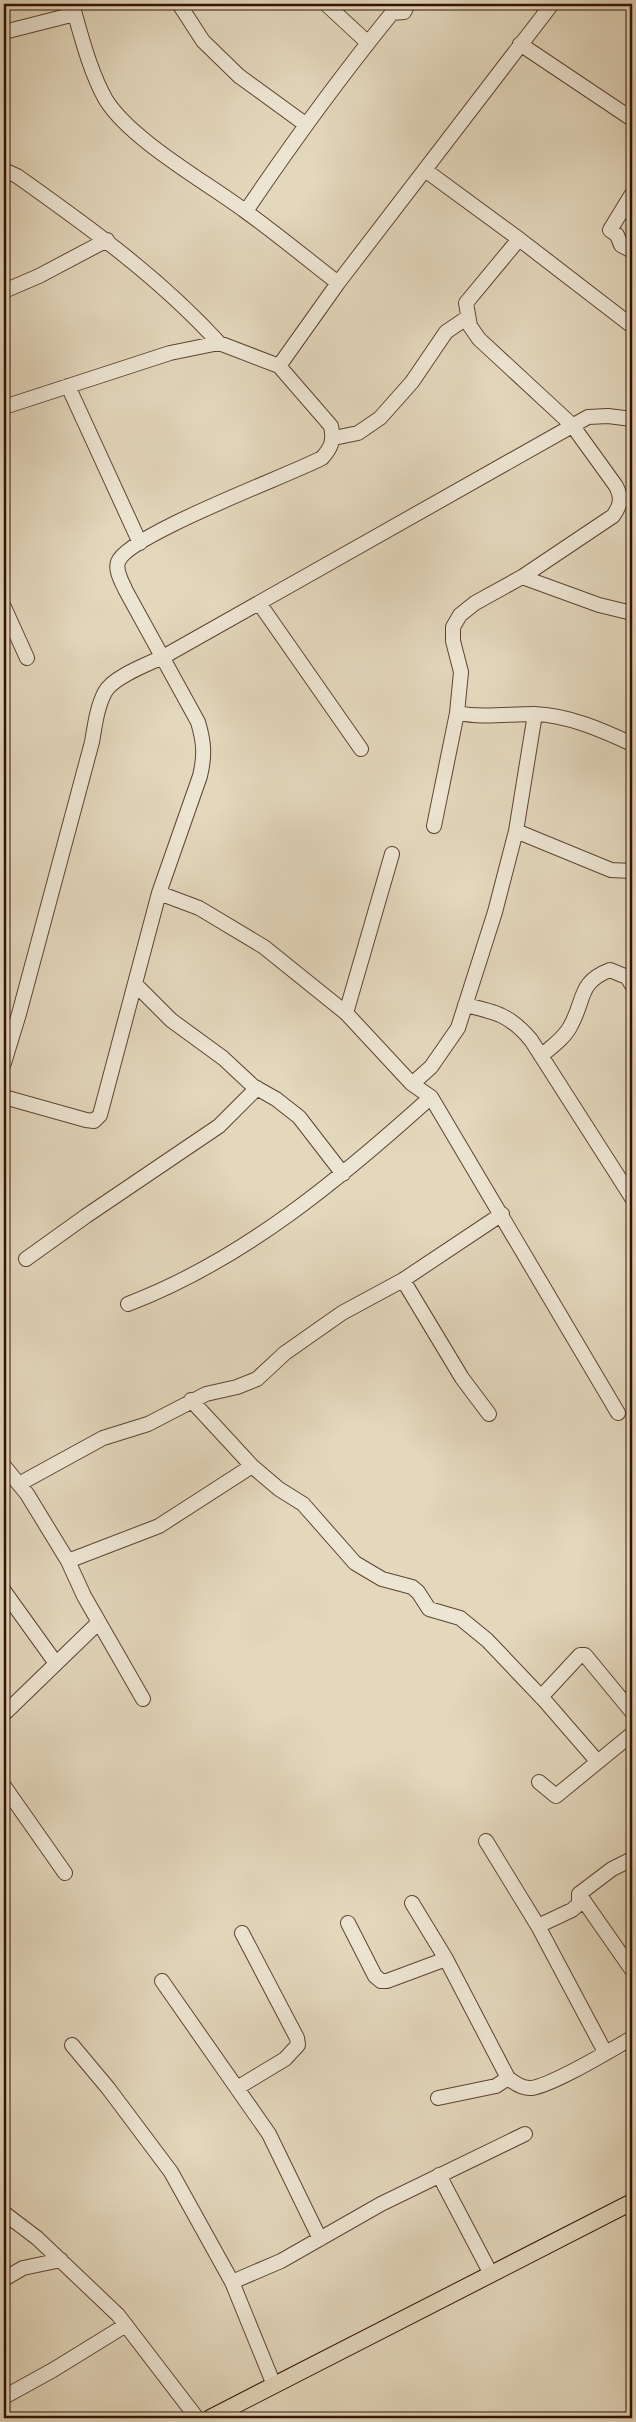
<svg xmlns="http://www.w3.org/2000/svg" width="636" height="2422" font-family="'EB Garamond',serif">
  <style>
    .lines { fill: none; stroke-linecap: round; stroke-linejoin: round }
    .minor-casing { stroke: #5e4331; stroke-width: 16 }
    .major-casing { stroke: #321203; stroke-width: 18 }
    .minor { stroke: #ede5d3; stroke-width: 14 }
    .major { stroke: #e3d7bc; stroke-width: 16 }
  </style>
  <rect width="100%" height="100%" fill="#e3d7bc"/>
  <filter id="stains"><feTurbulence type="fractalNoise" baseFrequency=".004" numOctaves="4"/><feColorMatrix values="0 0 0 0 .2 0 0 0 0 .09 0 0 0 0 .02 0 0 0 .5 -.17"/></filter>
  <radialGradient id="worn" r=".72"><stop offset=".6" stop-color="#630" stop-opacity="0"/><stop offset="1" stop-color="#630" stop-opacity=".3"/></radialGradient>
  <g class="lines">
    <g class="minor-casing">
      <path id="minor" d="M 72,4 C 81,35 90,72 106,100 C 131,140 206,182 245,211 C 277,234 307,259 338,283
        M 179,4 L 203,41 L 239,76 L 305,124
        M 326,4 L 368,43
        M 4,32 L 75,14
        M 520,44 L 632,119
        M 4,170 L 17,176 C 89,227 160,278 219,343
        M 425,170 L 519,239 L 632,326
        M 632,194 L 610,230 L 617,235 L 621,245 L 632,251
        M 246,211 C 292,143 340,77 392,13 L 404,12 L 408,4
        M 4,291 L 39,276 L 107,240
        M 279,366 L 338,283 L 552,4
        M 68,386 L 140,543
        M 4,407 L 170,353 L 219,343 L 279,366 L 331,426 C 334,440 332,447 322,458 C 290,475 127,535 118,562 C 115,571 122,582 126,591 L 198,722 C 204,742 205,755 200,776 L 159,893 L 100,1115 L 94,1121 L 86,1120 L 4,1097
        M 334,438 L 358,433 L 380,418 L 412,382 L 446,332 L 468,317
        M 522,577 L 599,605 L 632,613
        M 259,603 L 361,749
        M 4,607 L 27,658
        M 457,713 C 483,718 508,714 534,714 C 568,715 602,730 632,744
        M 434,826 L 457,713 L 461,672 L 453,641 L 453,627 L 460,615 L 475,603 L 522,577 L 613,516 C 621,505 622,498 616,486 L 572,425 L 479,339 L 470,326 L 466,303 L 519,239
        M 516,831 L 611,870 L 632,871
        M 159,893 L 199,908 L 264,947 L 346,1013 L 412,1084 L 431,1097 L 618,1413
        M 135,984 L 171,1020 L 223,1058 L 253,1086 L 276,1099 L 299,1117 L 343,1174
        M 465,1005 C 496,1012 510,1015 531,1040 L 632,1198
        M 346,1013 L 392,854
        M 541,1056 C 551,1047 565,1038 571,1025 C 585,1000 578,982 610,970 L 627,977 L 632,985
        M 4,1063 L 19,1014 L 92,742 C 95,725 97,707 105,692 C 113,677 148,664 163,657 L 588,417 L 608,416 L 632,419
        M 412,1084 L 431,1067 L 458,1028 L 495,912 L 516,831 L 535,714
        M 26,1259 L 86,1216 L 219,1126 L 257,1088
        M 403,1280 L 462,1378 L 489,1414
        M 128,1304 C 243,1260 340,1179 431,1097
        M 191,1400 L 252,1466 L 279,1489 L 303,1504 L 355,1563 L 382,1579 L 412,1587 L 418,1592 L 429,1609 L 460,1618 L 487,1640 L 545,1701 L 597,1761
        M 4,1466 L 27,1494 L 68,1561 L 84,1596 L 143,1699
        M 19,1484 L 103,1438 L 148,1424 L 206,1394 L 237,1387 L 257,1379 L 285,1353 L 342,1313 L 403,1280 L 502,1214
        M 68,1561 L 159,1526 L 252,1466
        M 4,1591 L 55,1662
        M 541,1697 L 580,1655 L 585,1655 L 632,1712
        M 4,1714 L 99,1622
        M 539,1782 L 556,1796 L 632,1734
        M 4,1786 L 65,1873
        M 486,1841 L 538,1926 L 605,2052
        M 579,1894 L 612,1869 L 632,1859
        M 412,1903 L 446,1959 L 508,2078 C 514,2083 523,2089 532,2088 C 555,2084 609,2051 632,2038
        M 348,1923 L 375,1976 L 381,1981 L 387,1981 L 446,1959
        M 538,1926 L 572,1910 L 579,1904 L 579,1894 L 632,1970
        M 162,1981 L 269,2134 L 320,2239
        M 72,2045 L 108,2088 L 171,2172 L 232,2282 L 274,2385
        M 237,2088 L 285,2059 L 298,2045 L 297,2038 L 242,1933
        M 438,2098 L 496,2086 L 508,2078
        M 439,2175 L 491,2274
        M 4,2213 L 37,2238 L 118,2315 L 197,2418
        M 4,2279 L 23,2268 L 61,2260
        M 232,2282 L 281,2261 L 381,2204 L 525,2134
        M 4,2397 L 53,2370 L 126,2325"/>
    </g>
    <g class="major-casing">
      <path id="major" d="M 210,2418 L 632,2202"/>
    </g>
    <use href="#minor" class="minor"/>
    <use href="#major" class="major"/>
  </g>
  <rect width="636" height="2422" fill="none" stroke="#e3d7bc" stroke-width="20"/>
  <rect x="5" y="5" width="626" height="2412" fill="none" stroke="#321203" stroke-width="2.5"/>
  <rect x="10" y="10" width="616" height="2402" fill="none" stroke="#321203"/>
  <rect width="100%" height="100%" filter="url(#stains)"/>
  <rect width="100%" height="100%" fill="url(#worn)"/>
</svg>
